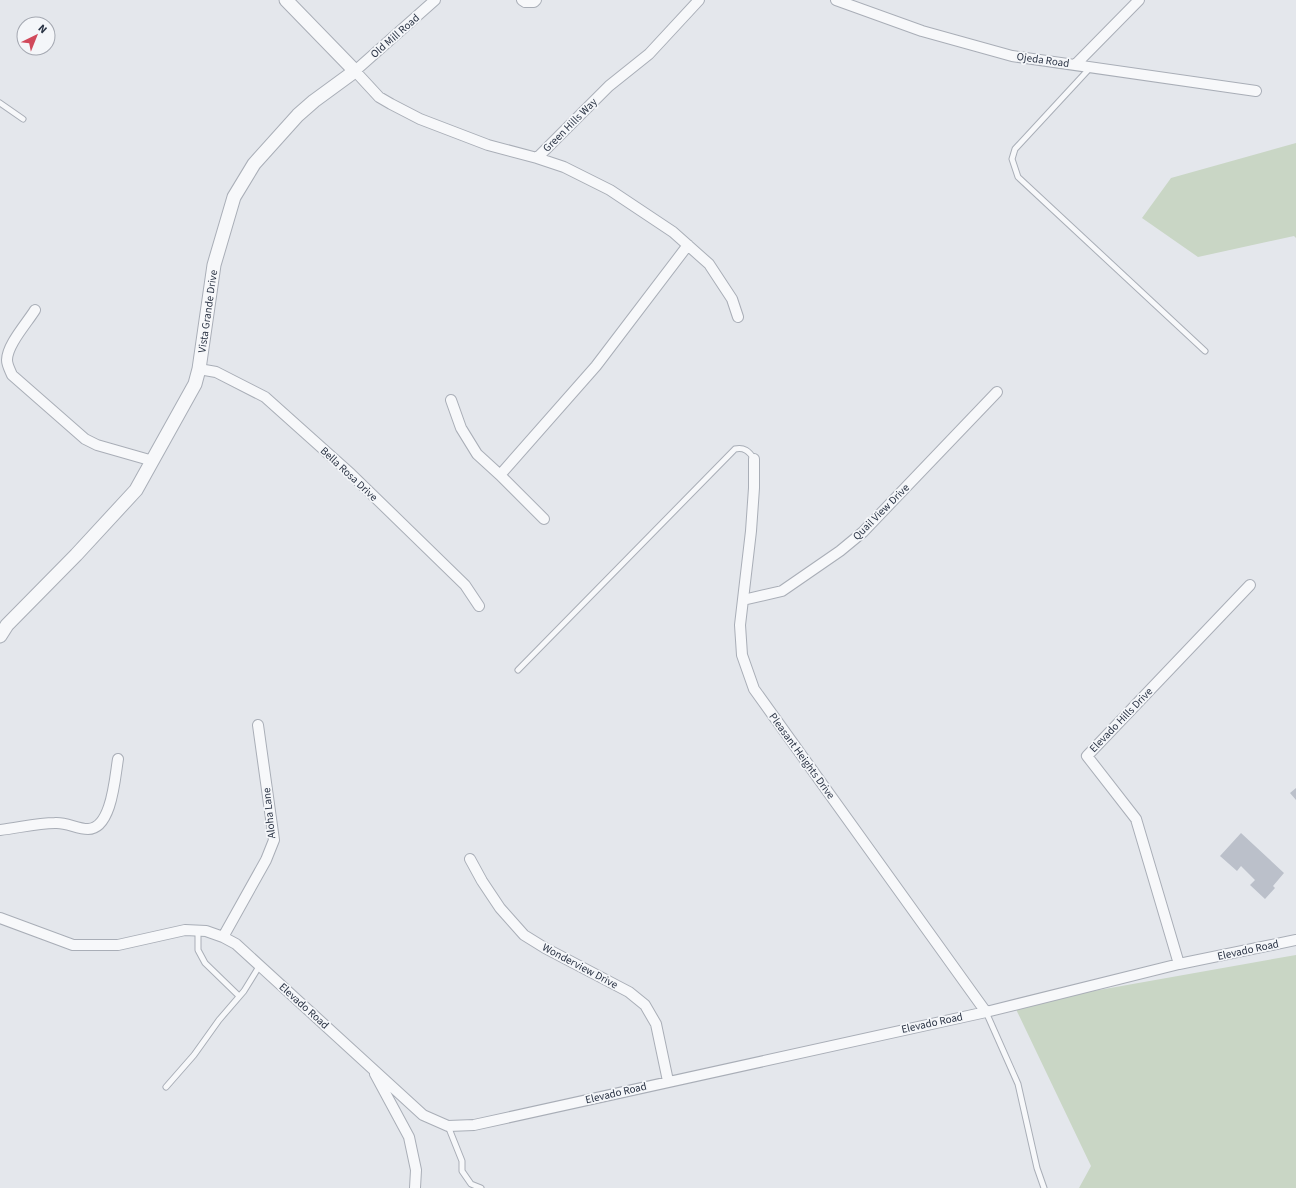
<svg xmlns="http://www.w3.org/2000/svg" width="1296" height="1188" font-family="'Source Sans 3',sans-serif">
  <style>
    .green { fill: #c9d6c5 }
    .building { fill: #bbc0ca }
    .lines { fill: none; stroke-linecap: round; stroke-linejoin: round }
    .service-casing { stroke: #a9aeb7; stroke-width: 7 }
    .minor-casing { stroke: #a9aeb7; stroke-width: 12 }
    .tertiary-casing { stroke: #a9aeb7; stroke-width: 15 }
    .service { stroke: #f7f8fa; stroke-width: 5 }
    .minor { stroke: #f7f8fa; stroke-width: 10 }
    .tertiary { stroke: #f7f8fa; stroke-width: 13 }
    .labels { text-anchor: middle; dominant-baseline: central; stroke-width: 3.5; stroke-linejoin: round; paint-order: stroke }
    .street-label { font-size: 11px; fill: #2b3445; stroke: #f4f6f9 }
  </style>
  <rect width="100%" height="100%" fill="#e4e7ec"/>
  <path class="green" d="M 1296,143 L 1296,238 L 1294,236 L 1198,257 L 1142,218 L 1171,178 Z
    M 1296,955 L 1296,1188 L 1079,1188 L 1091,1166 L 1014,1005 Z"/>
  <path class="building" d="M 1296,788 L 1296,800 L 1290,793 Z
    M 1241,833 L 1284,873 L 1273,886 L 1275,888 L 1265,899 L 1250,885 L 1255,880 L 1241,866 L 1237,871 L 1220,856 Z"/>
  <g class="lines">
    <g class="service-casing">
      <path id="service" d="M 1090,68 L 1015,149 L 1012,159 L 1018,177 L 1205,351
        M 0,103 L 23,119
        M 518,670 L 735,449 C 744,447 749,451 754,459
        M 198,931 L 198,950 L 205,963 L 239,996
        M 986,1012 L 1018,1084 L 1037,1168 L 1044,1188
        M 166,1087 L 194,1055 L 219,1020 L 244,991 L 260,965
        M 448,1126 L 462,1161 L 462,1171 L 471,1184 L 481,1188"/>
    </g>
    <g class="minor-casing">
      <path id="minor" d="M 435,0 L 355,71 L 379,97 L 391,104 L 420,119 L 488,145 L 537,158 L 564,167 L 610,190 L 673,232 L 709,264 L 732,299 L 738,317
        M 522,0 L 525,2 L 534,2 L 536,0
        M 836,0 L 922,31 L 1012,56 L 1256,91
        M 1075,65 L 1139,0
        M 537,158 L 609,86 L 649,54 L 699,0
        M 35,310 C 27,323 7,345 7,360 C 7,365 10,370 12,375 L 85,439 L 97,445 L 153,461
        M 199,369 L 216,372 L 265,397 L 351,474 L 465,585 L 479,606
        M 451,400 L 461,428 L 477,454 L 500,475
        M 754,459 L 754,488 L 751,531 L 740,625 L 742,655 L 754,689 L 986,1012
        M 544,519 L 500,475 L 596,366 L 688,245
        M 743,600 L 782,591 L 840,551 L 863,532 L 997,392
        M 0,830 C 18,828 37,823 55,823 C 66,822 77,829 88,829 C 112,829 115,776 118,759
        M 470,859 L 482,881 L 500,908 L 524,935 L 545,948 L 629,992 L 645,1005 L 656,1024 L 668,1081
        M 0,918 L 73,945 L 118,945 L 185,930 L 206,931 L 223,937 L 236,944 L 423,1115 L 448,1126 L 474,1125 L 986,1012 L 1179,964 L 1296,940
        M 223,937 L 266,860 L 274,840 L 258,725
        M 1179,964 L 1136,819 L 1087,756 L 1250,585
        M 375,1074 L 409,1137 L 416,1170 L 415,1188"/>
    </g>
    <g class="tertiary-casing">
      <g id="tertiary">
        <path id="s1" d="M 0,636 L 7,625 L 76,555 L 136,490 L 195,384 L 199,369 L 214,265 L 234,197 L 254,164 L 298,115 L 314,101 L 355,71 L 286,0"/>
      </g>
    </g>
    <use href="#service" class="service"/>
    <use href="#minor" class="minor"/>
    <use href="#tertiary" class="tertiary"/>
  </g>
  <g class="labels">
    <g class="street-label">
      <text transform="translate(395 36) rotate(-41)">Old Mill Road</text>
      <text transform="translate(1043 60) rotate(8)">Ojeda Road</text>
      <text transform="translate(570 125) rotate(-45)">Green Hills Way</text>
      <text stroke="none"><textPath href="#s1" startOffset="395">Vista Grande Drive</textPath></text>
      <text transform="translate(349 474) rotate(43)">Bella Rosa Drive</text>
      <text transform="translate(881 512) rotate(-45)">Quail View Drive</text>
      <text transform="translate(1121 720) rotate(-46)">Elevado Hills Drive</text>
      <text transform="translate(802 756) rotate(54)">Pleasant Heights Drive</text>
      <text transform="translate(269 813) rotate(-96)">Aloha Lane</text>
      <text transform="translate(1248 950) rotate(-12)">Elevado Road</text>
      <text transform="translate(580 966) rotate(28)">Wonderview Drive</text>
      <text transform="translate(304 1006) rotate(42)">Elevado Road</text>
      <text transform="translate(932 1023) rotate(-12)">Elevado Road</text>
      <text transform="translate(616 1093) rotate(-13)">Elevado Road</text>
    </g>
  </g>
  <g transform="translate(36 36) rotate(43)"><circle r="19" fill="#f4f6f9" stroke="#a4a8b1"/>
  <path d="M0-3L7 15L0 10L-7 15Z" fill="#d1495b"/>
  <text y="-6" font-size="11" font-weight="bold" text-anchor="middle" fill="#2b3445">N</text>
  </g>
</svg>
